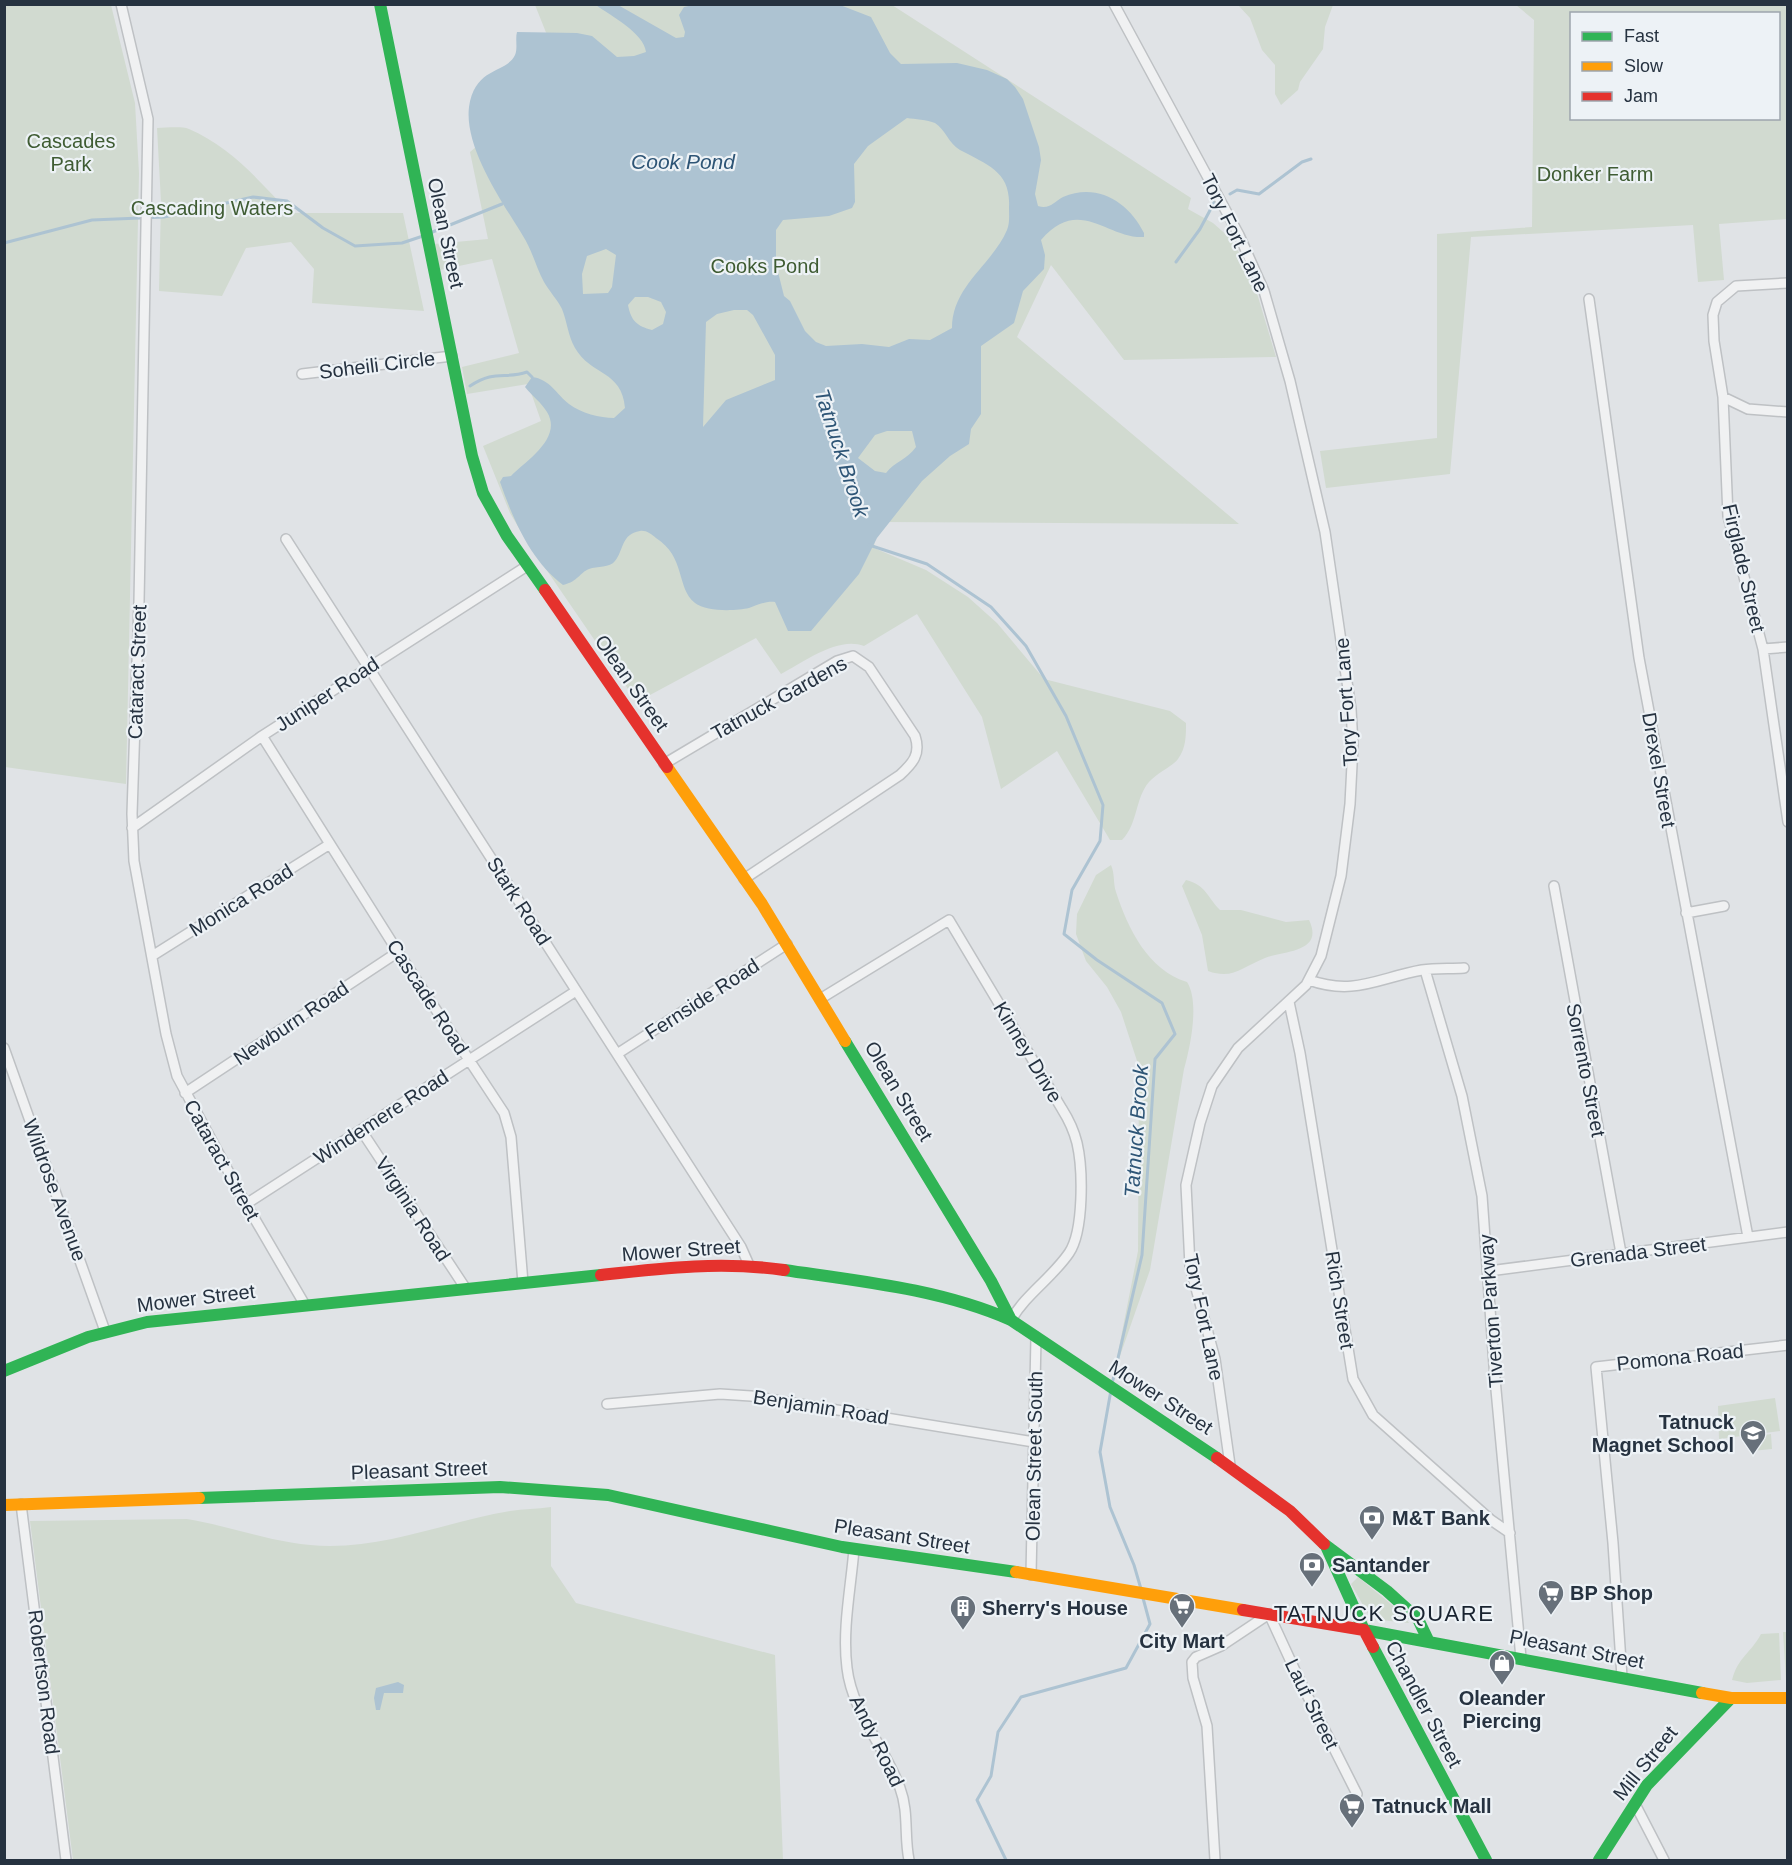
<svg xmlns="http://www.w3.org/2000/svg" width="1792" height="1865" font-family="Helvetica,sans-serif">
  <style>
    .green { fill: #d1dad0; fill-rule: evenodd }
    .water { fill: #adc3d2; fill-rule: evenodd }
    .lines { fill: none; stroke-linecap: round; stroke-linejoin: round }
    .stream { stroke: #adc3d2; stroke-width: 3 }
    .street-casing { stroke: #bec1c4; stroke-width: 12 }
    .street { stroke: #f0f1f2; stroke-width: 9 }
    .fast { stroke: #30b455; stroke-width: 12 }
    .slow { stroke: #ff9f0a; stroke-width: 12 }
    .jam { stroke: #e5322d; stroke-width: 12 }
    .labels { text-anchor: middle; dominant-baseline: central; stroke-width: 4.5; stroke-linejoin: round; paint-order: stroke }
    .park-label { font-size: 20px; fill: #3f5c33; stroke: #edf2f6 }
    .street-label { font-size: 20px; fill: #263240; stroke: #edf2f6 }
    .poi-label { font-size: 20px; font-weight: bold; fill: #263240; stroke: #edf2f6; text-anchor: start }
    .water-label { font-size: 21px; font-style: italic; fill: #2e5576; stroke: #edf2f6 }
    .quarter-label { font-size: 22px; letter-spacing: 1.5px; fill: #192330; stroke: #edf2f6 }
  </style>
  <rect width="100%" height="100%" fill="#e0e3e6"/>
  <path class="green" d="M 5,4 L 111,5 L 135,103 L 139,173 L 126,784 L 5,767 Z
    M 535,5 L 892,5 L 1191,198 L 1188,209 L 1213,223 L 1230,238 L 1240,254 L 1256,290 L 1276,357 L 1124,360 L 1051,265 L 1017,337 L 1239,524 L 884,522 L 875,539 L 874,548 L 926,570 L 968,597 L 997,623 L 1044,679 L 1170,711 L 1186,723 C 1186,736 1186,748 1178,759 C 1173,766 1157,773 1149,782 C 1135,798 1138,824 1122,840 L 1110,840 L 1057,751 L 1001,789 L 982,717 L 917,614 L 864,646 C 838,636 804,662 781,674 L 756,638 L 637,702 L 526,540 L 510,513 L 483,446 L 541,421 L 528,384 L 467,394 L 462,367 L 519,353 L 492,259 L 440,270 L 434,244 L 488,239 L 470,152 L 519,110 L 549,40 Z
    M 1238,5 L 1333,5 L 1325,27 L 1323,49 L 1300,82 L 1298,90 L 1281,105 L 1275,94 L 1275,65 L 1262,50 L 1250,18 Z
    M 1516,5 L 1787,5 L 1787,219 L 1719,224 L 1724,280 L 1698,282 L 1693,225 L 1471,237 L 1450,474 L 1326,488 L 1320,451 L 1437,438 L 1437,234 L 1532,227 L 1534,20 ZM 1572,14 L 1778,14 L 1778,118 L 1572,118 Z
    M 157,128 C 166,128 181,126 189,129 C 231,147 259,181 290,213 L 403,213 L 424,311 L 312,303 L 314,269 L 291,242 L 246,248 L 222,296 L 159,291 L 161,202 Z
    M 1111,865 C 1115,874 1113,883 1116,892 C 1128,929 1148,970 1187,982 C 1200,1002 1190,1048 1184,1069 L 1150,1270 L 1114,1373 L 1138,1251 L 1139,1067 L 1121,1012 L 1107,987 L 1086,961 L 1076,934 L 1077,914 L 1096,875 Z
    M 1186,880 C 1206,885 1207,897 1220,910 L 1241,910 L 1286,922 L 1309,920 C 1325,953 1282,951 1265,958 C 1242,967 1233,980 1208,971 L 1202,935 L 1182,886 Z
    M 1775,1398 L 1780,1431 L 1719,1439 L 1718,1406 Z
    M 1771,1434 L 1772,1449 L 1752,1451 L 1751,1437 Z
    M 551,1507 L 551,1566 L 576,1603 L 775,1655 L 783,1860 L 73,1860 L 30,1521 L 187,1519 C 236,1527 279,1546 330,1546 C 392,1546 450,1521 510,1511 C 523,1509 537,1509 551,1507 Z
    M 1358,1577 L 1403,1614 L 1409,1623 L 1371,1619 L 1351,1584 Z
    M 1783,1632 L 1787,1632 L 1787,1680 L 1786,1680 Z
    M 1779,1633 L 1781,1680 L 1747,1683 L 1732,1680 C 1738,1657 1751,1653 1761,1634 Z"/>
  <path class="water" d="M 596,5 L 618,5 L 676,38 L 684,37 L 685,32 L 679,15 L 684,7 L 693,5 L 840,5 L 871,17 L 890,53 L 901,64 L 957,63 L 987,70 L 1007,79 L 1015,87 L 1023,99 L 1039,147 L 1041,160 L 1035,194 L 1038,206 C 1049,210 1054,202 1063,197 C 1097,182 1129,202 1144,233 L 1144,237 C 1107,239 1079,195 1041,240 L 1045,255 L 1044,269 L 1023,291 L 1014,323 L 981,346 L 981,414 L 971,429 L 969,444 L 950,456 L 922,481 L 877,538 L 859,574 L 811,631 L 788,631 L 775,602 C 765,601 758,605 749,608 C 736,611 706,612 695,603 C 676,588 686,557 656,538 C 651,534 646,530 640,531 C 621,534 624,550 615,561 C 610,568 597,566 589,569 C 579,573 579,581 563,585 C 530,560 513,519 500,482 L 503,477 L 511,476 C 526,461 563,438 547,412 C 541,402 532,396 525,387 L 532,377 C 550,379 556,394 569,404 C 581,413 600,418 614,418 L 625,408 C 622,370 591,376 575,348 C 568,336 567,321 562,309 C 557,299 549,291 544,282 C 536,267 532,250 523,236 C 503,203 464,148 469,107 C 475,66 506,74 515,55 C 518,48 515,39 517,32 L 577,33 L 592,36 L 617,57 L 634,56 L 646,52 C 644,33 611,16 596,5 ZM 907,118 C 915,119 927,120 935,123 C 945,129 949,144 960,150 C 988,165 1011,172 1009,207 C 1009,214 1010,223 1007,230 C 992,265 952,286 952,328 L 930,340 L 909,339 L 889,347 L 862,344 L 826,346 L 816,342 L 805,331 L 790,301 L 784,296 L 776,264 L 776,230 L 783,220 L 829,216 L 852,208 L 855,202 L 854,164 L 868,146 ZM 606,249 L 616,255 L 612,287 L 608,293 L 583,294 L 582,274 L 587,256 ZM 648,297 L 661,302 L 666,312 L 663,324 L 652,330 C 637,326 631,321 628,305 L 635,297 ZM 734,310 L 747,310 L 753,315 L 775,355 L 775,380 L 726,400 L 703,427 L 706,322 L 717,314 ZM 887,431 L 912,431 L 916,447 C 907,460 895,461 886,473 L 875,471 L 858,458 L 875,435 Z
    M 398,1682 L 404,1685 L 403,1693 L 384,1693 L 380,1710 L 376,1710 L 374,1698 L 376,1688 Z"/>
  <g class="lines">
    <path class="stream" d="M 1230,194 L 1237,190 L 1259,194 L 1302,162 L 1311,159
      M 430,233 L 502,204
      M 4,243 L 92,220 L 164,217 L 253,197 L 287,201 L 323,228 L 355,246 L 402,243 L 423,236
      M 1176,262 L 1200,229 L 1215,201
      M 470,386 C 496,369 504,380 527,372 L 532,377
      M 869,545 L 927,564 L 991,607 L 1026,646 L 1066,716 L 1103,805 L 1100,841 L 1072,890 L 1064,934 L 1097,960 L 1162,1003 L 1175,1034 L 1155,1059 L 1142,1255 L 1112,1384
      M 1111,1390 L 1100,1452 L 1110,1507 L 1134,1565 L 1141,1589
      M 1006,1860 L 977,1800 L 991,1776 L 998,1732 L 1021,1697 L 1126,1668 L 1150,1624 L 1143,1598"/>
    <g class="street-casing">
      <path id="street" d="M 121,4 L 148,119 L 139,602 L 132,814 L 134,861 L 166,1034 L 177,1076 L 246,1204 L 305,1305
        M 1114,4 L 1239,235 L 1264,291 L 1290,381 L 1325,532 L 1351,709 L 1353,745 L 1350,804 L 1341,876 L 1321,956 L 1306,985 L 1238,1048 L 1212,1086 L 1200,1123 L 1186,1185 L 1190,1266 L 1215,1359 L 1230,1465
        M 1788,283 L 1736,286 L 1717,302 L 1713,315 L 1714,341 L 1723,397 L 1728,516 L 1763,649 L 1788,822
        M 1589,299 L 1639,658 L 1748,1237
        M 302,374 L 452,356
        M 1723,397 L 1748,409 L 1788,412
        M 286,539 L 741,1247 L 749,1265
        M 1763,649 L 1788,647
        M 262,736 L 398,952 L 504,1113 L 511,1137 L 523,1283
        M 664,764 L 837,661 L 853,656 L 869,667 L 915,736 C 921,754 913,763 900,775 L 744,879
        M 132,828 L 262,736 L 527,566
        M 1554,886 L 1621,1253
        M 1686,913 L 1724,906
        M 152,956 L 330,844
        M 1425,970 L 1462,1096 L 1482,1196 L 1495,1379 L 1521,1658
        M 1309,980 C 1354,996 1378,978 1422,970 C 1436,968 1451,969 1464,968
        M 820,999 L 949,920 L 1062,1109 C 1069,1120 1074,1131 1077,1143 C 1083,1169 1084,1231 1069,1253 C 1052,1278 1026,1294 1011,1320
        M 1289,1002 L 1300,1053 L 1353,1379 L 1373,1415 L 1491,1520 L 1510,1533
        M 4,1048 L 105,1331
        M 617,1054 L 787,944
        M 185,1093 L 398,952
        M 361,1130 L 466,1289
        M 246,1204 L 576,991
        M 1489,1271 L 1788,1232
        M 607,1404 L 720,1394 L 751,1396 L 1034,1442
        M 21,1504 L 66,1860
        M 854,1549 C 851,1587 842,1629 847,1668 C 852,1712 885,1747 900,1788 C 909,1812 904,1836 909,1860
        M 1031,1575 L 1036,1337
        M 1622,1677 L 1613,1543 L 1596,1367 L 1788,1345
        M 1635,1804 L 1664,1860
        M 1215,1860 L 1207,1726 L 1193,1678 L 1192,1662 L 1196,1657 L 1221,1646 L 1269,1614 L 1298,1677 L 1357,1794"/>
    </g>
    <use href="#street" class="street"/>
    <path class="fast" d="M 380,4 L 472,456 L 483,493 L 507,536 L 545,590
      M 845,1041 L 991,1281 L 1011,1320
      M 784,1270 C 859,1281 941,1289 1011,1320 L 1217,1458
      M 4,1371 L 88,1337 L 147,1322 L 601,1275
      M 199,1498 L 500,1487 L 608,1495 L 842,1547 L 1016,1572
      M 1324,1544 L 1387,1591 L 1418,1619 L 1428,1640
      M 1326,1546 L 1364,1630 L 1702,1693
      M 1373,1647 L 1486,1860
      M 1599,1860 L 1647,1785 L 1731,1698"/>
    <path class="slow" d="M 667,767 L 762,904 L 845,1041
      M 4,1505 L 199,1498
      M 1016,1572 L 1243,1610
      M 1702,1693 L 1731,1698 L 1788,1698"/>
    <path class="jam" d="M 545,590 L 667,767
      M 601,1275 C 663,1268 722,1261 784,1270
      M 1217,1458 L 1290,1511 L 1324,1544
      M 1243,1610 L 1364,1630 L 1373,1647"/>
  </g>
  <defs>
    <g id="school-pin" transform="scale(1.35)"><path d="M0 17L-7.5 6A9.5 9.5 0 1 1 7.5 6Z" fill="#67707a" stroke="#edf2f6"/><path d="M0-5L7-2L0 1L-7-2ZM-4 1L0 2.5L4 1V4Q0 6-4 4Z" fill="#fff"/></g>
    <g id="bank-pin" transform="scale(1.35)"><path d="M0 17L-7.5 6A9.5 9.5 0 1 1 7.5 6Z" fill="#67707a" stroke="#edf2f6"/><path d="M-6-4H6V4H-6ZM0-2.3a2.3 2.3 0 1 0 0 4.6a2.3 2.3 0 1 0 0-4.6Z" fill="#fff"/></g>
    <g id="supermarket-pin" transform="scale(1.35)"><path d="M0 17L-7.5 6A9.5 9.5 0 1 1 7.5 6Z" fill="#67707a" stroke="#edf2f6"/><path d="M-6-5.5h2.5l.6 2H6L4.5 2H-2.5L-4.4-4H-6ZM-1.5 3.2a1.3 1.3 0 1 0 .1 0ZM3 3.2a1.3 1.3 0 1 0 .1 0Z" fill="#fff"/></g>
    <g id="building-pin" transform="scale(1.35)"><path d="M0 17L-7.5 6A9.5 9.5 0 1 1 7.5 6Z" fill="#67707a" stroke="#edf2f6"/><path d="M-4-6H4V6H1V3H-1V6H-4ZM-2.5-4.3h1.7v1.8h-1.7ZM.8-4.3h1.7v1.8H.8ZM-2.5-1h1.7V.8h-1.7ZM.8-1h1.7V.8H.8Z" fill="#fff"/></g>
    <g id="shop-pin" transform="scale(1.35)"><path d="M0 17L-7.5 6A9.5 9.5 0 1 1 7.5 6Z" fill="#67707a" stroke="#edf2f6"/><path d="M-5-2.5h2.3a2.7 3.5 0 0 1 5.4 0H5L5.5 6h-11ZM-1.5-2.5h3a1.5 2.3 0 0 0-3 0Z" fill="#fff"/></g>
  </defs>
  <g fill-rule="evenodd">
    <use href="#school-pin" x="1753" y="1433"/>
    <use href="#bank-pin" x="1372" y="1518"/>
    <use href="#bank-pin" x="1312" y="1565"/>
    <use href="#supermarket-pin" x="1551" y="1593"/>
    <use href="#supermarket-pin" x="1182" y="1606"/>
    <use href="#building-pin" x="963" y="1608"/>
    <use href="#shop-pin" x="1502" y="1663"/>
    <use href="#supermarket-pin" x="1352" y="1806"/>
  </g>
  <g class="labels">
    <g class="park-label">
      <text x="71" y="141">Cascades<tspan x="71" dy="23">Park</tspan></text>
      <text x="1595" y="174">Donker Farm</text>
      <text x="212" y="208">Cascading Waters</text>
      <text x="765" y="266">Cooks Pond</text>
    </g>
    <g class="street-label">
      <text transform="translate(446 233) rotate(78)">Olean Street</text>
      <text transform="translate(1235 233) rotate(64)">Tory Fort Lane</text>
      <text transform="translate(377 365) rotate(-7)">Soheili Circle</text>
      <text transform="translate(1744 568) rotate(77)">Firglade Street</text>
      <text transform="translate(137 672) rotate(-88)">Cataract Street</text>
      <text transform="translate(632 683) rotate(55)">Olean Street</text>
      <text transform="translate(327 694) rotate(-33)">Juniper Road</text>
      <text transform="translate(779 698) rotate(-29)">Tatnuck Gardens</text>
      <text transform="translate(1346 702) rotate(-94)">Tory Fort Lane</text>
      <text transform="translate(1659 770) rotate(80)">Drexel Street</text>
      <text transform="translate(241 900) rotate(-32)">Monica Road</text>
      <text transform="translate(519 901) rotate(57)">Stark Road</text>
      <text transform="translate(428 997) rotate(57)">Cascade Road</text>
      <text transform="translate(702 999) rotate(-33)">Fernside Road</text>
      <text transform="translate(291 1023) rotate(-34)">Newburn Road</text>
      <text transform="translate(1028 1052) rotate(59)">Kinney Drive</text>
      <text transform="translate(1586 1070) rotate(79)">Sorrento Street</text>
      <text transform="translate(899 1091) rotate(59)">Olean Street</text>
      <text transform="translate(381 1117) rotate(-33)">Windemere Road</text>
      <text transform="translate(222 1160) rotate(61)">Cataract Street</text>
      <text transform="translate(55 1190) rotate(70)">Wildrose Avenue</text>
      <text transform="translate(413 1209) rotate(57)">Virginia Road</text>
      <text transform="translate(681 1250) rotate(-4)">Mower Street</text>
      <text transform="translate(1638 1252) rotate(-7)">Grenada Street</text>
      <text transform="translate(196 1298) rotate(-7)">Mower Street</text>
      <text transform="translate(1340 1300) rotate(81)">Rich Street</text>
      <text transform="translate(1491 1311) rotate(-94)">Tiverton Parkway</text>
      <text transform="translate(1204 1317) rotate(78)">Tory Fort Lane</text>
      <text transform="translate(1680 1357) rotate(-6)">Pomona Road</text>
      <text transform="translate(1161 1397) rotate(33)">Mower Street</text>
      <text transform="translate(821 1407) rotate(9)">Benjamin Road</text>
      <text transform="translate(1034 1456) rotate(-89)">Olean Street South</text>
      <text transform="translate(419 1470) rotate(-2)">Pleasant Street</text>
      <text transform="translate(902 1536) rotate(9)">Pleasant Street</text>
      <text transform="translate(1577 1649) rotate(11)">Pleasant Street</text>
      <text transform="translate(44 1682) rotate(83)">Robertson Road</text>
      <text transform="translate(1312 1704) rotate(64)">Lauf Street</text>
      <text transform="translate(1424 1704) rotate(62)">Chandler Street</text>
      <text transform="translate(877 1741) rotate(64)">Andy Road</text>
      <text transform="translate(1645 1763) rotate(-51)">Mill Street</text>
    </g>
    <g class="poi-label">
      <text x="1734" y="1422" text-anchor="end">Tatnuck<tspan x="1734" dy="23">Magnet School</tspan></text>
      <text x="1392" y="1518">M&amp;T Bank</text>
      <text x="1332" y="1565">Santander</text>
      <text x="1570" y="1593">BP Shop</text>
      <text x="982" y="1608">Sherry's House</text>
      <text x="1182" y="1641" text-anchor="middle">City Mart</text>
      <text x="1502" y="1698" text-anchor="middle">Oleander<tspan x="1502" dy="23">Piercing</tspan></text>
      <text x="1372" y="1806">Tatnuck Mall</text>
    </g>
    <g class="water-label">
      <text x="683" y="161">Cook Pond</text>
      <text transform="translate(842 453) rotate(72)">Tatnuck Brook</text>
      <text transform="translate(1136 1131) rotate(-86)">Tatnuck Brook</text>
    </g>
    <g class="quarter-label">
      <text x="1384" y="1613">TATNUCK SQUARE</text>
    </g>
  </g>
  <rect width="1792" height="1865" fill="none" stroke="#263240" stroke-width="12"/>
  <rect x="1570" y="12" width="210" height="108" fill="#edf2f6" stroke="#9da5ad" stroke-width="1.5"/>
  <rect x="1582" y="32" width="30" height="9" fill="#30b455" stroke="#9da5ad" stroke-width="1.5"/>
  <text x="1624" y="42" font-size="18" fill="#263240">Fast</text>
  <rect x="1582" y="62" width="30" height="9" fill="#ff9f0a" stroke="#9da5ad" stroke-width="1.5"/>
  <text x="1624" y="72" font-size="18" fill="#263240">Slow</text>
  <rect x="1582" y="92" width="30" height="9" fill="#e5322d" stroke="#9da5ad" stroke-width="1.5"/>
  <text x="1624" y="102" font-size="18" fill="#263240">Jam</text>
</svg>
